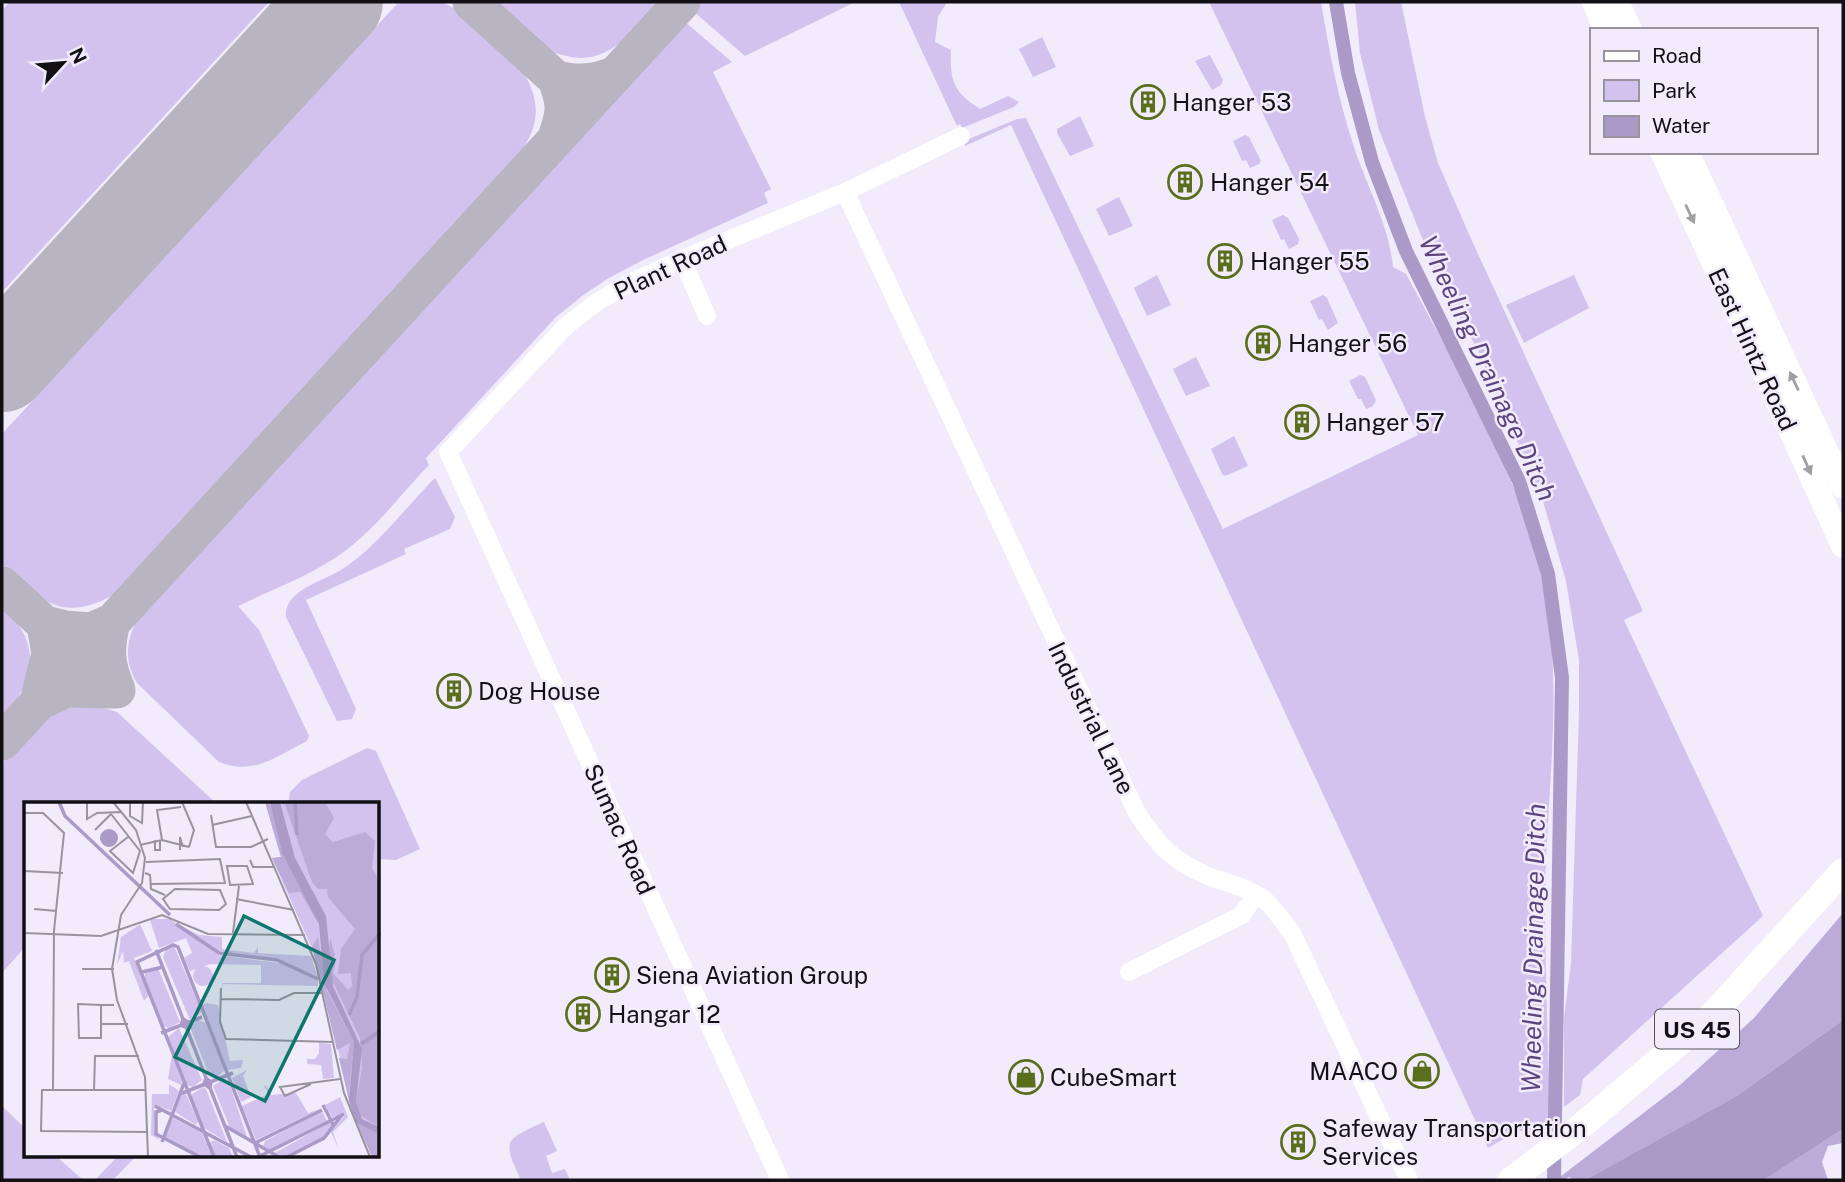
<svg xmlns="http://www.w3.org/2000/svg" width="1845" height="1182" font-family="'Public Sans',sans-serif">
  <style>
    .green { fill: #d3c2ee }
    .forest { fill: #bcaad8 }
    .water { fill: #ab9ac7 }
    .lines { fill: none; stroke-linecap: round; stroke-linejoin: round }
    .canal { stroke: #ab9ac7; stroke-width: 14 }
    .taxiway { stroke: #b9b4c2; stroke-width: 37 }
    .runway { stroke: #b9b4c2; stroke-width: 94 }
    .street { stroke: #fff; stroke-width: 18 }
    .secondary { stroke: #fff; stroke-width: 24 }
    .primary { stroke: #fff; stroke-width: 26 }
    .oneway { fill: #a09fa1 }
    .labels { text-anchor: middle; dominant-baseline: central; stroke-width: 5; stroke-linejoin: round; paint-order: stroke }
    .shield { fill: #f1ebfb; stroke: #55525a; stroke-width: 2 }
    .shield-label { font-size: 23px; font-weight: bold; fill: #121015 }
    .poi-label { font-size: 24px; fill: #121015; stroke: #f1ebfb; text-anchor: start }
    .street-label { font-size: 24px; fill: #121015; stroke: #f1ebfb }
    .water-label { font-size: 26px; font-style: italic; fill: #5d447f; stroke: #f1ebfb }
    .inset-river { fill: none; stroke: #ab9ac7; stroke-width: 3.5 }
    .inset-road { fill: none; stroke: #98939f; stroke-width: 2 }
    .view { fill: #0f766e; fill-opacity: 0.15; stroke: #0f766e; stroke-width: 3.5 }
    .inset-edge { fill: none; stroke: #121015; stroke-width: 3.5 }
  </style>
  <rect width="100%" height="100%" fill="#f1ebfb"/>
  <path class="green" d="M 10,2 L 269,2 L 2,292 L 2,10 Z
    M 403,2 L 441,2 L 454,8 L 525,75 C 542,106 538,127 519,155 L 117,593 C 62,624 43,602 2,565 L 2,434 L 396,5 Z
    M 496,2 L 660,2 C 634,30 607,69 563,55 C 558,54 553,53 548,49 C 530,36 513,17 496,2 Z
    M 702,2 L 855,2 L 745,56 L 693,11 Z
    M 899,2 L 947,2 L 938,17 L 935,42 L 951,50 C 950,81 953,91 980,109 L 1008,96 L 1019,102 L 1014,107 L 962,128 L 960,124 L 957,126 Z
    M 1209,2 L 1321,2 C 1329,50 1338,98 1353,144 C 1366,185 1389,224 1393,267 L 1406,274 C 1460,375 1524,479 1545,594 C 1563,692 1547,791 1545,890 C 1545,966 1548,1043 1550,1118 L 1529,1135 L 1519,1130 L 1488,1148 L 1011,125 L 965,146 L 964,141 L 1017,119 L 1026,118 L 1223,529 L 1418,435 Z
    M 1355,2 L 1401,2 L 1425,117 L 1438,163 L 1472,241 L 1643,611 L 1624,620 L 1763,916 L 1583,1079 L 1580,1095 L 1564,1107 L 1564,1018 L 1571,963 L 1579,711 L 1579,660 L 1566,581 L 1543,501 L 1477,348 L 1442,288 L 1379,130 L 1360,53 Z
    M 684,21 L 732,62 L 713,72 L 771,189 L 764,193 L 768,203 L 641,261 L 607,279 L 582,296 L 556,317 L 426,458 L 429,465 C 402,493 376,528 345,551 C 313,575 273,589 238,606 L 259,630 L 309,736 L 307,741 C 277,756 254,776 219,762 L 137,683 C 121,656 128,633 144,608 Z
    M 1042,37 L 1056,67 L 1033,77 L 1019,49 Z
    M 1210,55 L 1223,80 L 1221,85 L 1212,90 L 1195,61 Z
    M 1080,116 L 1094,146 L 1070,156 L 1057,133 L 1057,129 Z
    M 1245,135 L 1249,137 L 1261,161 L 1259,164 L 1250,168 L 1246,160 L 1242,161 L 1233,141 Z
    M 1119,197 L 1133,226 L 1109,236 L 1096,209 Z
    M 1283,215 L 1288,218 L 1299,239 L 1298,244 L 1289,249 L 1284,239 L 1281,240 L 1272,220 Z
    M 1157,275 L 1171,305 L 1147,316 L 1134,288 Z
    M 1574,275 L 1589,308 L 1524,343 L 1506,305 Z
    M 1323,295 L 1327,298 L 1338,323 L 1328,330 L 1322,319 L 1319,320 L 1310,301 Z
    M 1196,357 L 1210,386 L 1186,396 L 1173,369 Z
    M 1360,375 L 1365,377 L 1376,400 L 1373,406 L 1366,409 L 1361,399 L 1358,399 L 1349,381 Z
    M 1234,436 L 1248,466 L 1225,476 L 1222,474 L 1211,449 Z
    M 435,478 L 455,517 L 450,529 L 404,549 L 406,554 L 306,600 L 356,709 L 352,719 L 337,721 L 286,617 C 283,591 323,581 341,570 C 374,550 407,506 435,478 Z
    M 2,606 C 42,643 37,680 2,718 Z
    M 80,705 L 95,705 L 117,712 L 217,804 L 26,804 L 26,946 L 2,973 L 2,763 L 51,714 Z
    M 367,748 L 376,751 L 420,849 L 396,860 L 378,859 L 378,804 L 288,804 L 290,792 L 302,780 Z
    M 2,1106 L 26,1129 L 26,1156 L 56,1156 L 83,1180 L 2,1180 Z
    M 544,1122 L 557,1151 L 546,1156 L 552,1173 L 565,1169 L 570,1180 L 521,1180 C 502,1140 504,1140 544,1122 Z
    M 118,1156 L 136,1156 L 113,1180 L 95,1180 Z"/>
  <path class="forest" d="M 1843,913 L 1843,1020 L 1738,1095 L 1585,1180 L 1574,1180 L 1569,1177 L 1564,1180 L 1556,1180 L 1680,1085 L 1754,1018 Z
    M 1843,1129 L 1843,1143 L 1828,1146 L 1822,1162 L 1828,1180 L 1764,1180 Z"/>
  <path class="water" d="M 1843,1020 L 1843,1129 L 1764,1180 L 1585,1180 L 1738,1095 Z"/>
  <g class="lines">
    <path class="canal" d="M 1336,2 L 1348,73 L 1372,162 L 1406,251 L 1519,481 L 1548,574 L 1562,678 L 1554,1180"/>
    <path class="taxiway" d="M 471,2 L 556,79
      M 556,138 C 565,111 566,106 556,79 C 579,84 594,83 616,74
      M 2,585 L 63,641
      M 112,622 C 105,649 106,664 117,690 L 67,689 L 38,702 L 50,654 L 45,624 L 65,629 L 91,631 Z
      M 2,742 L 682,2"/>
    <path class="runway" d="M 2,365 L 336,2"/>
    <path class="street" d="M 845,192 L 1136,811 C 1156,843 1172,861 1208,876 C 1229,884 1250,887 1268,903 C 1277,912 1284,923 1292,933 L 1409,1180
      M 682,259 L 707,316
      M 1129,972 L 1242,915 L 1255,895
      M 780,1180 L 448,452 L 566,326 L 597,302 L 624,286 L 682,259 L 845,192 L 961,136"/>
    <path class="secondary" d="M 1594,2 L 1606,30
      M 1617,2 L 1630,30
      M 1662,152 L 1751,343 L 1843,546
      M 1687,152 L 1843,487"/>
    <path class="primary" d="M 1511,1180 L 1579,1128 L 1712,1015 L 1843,871"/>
  </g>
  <defs><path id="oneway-solid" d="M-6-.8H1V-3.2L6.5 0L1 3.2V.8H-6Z" transform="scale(1.75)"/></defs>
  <g class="oneway">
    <use href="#oneway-solid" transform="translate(1690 214) rotate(65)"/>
    <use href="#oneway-solid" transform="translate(1794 381) rotate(-115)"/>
    <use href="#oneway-solid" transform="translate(1807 465) rotate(66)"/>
  </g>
  <defs>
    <g id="building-ring" transform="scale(1.75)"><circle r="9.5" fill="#f1ebfb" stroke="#5a6e1c" stroke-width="1.5"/><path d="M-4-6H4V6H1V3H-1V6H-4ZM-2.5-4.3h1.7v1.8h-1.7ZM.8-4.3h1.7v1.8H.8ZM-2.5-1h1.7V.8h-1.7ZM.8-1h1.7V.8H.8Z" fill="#5a6e1c"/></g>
    <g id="shop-ring" transform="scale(1.75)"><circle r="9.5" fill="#f1ebfb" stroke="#5a6e1c" stroke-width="1.5"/><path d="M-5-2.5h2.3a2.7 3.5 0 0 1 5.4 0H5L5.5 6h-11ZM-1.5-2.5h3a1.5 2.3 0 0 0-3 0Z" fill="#5a6e1c"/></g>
  </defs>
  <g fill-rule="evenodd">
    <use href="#building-ring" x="1148" y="102"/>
    <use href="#building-ring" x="1185" y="182"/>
    <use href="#building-ring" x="1225" y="261"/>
    <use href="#building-ring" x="1263" y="343"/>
    <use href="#building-ring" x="1302" y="422"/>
    <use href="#building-ring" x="454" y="691"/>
    <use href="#building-ring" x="612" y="975"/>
    <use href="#building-ring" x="583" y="1014"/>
    <use href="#shop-ring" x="1422" y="1071"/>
    <use href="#shop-ring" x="1026" y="1077"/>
    <use href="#building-ring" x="1298" y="1142"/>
  </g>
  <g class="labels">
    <rect class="shield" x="1655" y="1009.5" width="84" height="39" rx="5"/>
    <g class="shield-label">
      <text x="1697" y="1029">US 45</text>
    </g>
    <g class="poi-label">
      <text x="1172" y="102">Hanger 53</text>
      <text x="1210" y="182">Hanger 54</text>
      <text x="1250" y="261">Hanger 55</text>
      <text x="1288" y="343">Hanger 56</text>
      <text x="1326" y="422">Hanger 57</text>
      <text x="478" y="691">Dog House</text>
      <text x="636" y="975">Siena Aviation Group</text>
      <text x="608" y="1014">Hangar 12</text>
      <text x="1398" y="1071" text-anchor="end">MAACO</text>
      <text x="1050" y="1077">CubeSmart</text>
      <text x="1322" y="1128">Safeway Transportation<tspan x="1322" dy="28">Services</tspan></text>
    </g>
    <g class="street-label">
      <text transform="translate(670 267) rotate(-25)">Plant Road</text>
      <text transform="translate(1753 349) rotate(65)">East Hintz Road</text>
      <text transform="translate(1092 718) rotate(64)">Industrial Lane</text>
      <text transform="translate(620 829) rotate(66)">Sumac Road</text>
    </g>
    <g class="water-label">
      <text transform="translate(1488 368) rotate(65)">Wheeling Drainage Ditch</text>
      <text transform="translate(1533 948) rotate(-89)">Wheeling Drainage Ditch</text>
    </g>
  </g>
  <g transform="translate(24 802)">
    <rect width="355" height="355" fill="#f1ebfb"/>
    <path d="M 241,0 L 355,0 L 355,355 L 327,307 L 297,167 L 248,56 L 257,55 ZM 124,117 L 146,117 L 194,153 L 263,162 L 294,178 L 294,184 L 199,182 L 198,186 L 198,181 L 237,181 L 237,163 L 186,162 L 166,169 L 160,156 L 168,151 L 162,136 L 135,146 L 126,118 L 116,122 L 128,149 L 110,156 L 125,193 L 120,199 L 105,159 L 100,161 L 99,149 L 93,163 L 97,135 ZM 151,121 L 175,133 L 198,135 L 198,147 L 230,151 L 234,145 L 234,151 L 287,154 L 294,176 L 254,157 L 212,154 L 190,147 ZM 150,144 L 178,210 L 166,218 L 139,155 L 142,147 ZM169 174a10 10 0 1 1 20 0a10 10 0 1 1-20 0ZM 134,166 L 156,220 L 145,226 L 140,224 L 121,176 L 121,171 ZM 183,201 L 194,203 L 206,259 L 219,258 L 217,266 L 204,268 L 178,203 ZM 174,218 L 182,221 L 201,268 L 191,277 L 186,275 L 166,225 ZM 155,226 L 178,278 L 169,285 L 163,283 L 144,235 ZM 295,241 L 307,242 L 310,276 L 299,277 L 297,263 L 283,262 L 283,257 L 291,257 L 295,251 ZM 148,253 L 158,278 L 157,283 L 144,277 ZM 223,268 L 219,274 L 227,295 L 217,300 L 208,276 ZM 200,276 L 205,280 L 223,335 L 206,326 L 189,284 ZM 145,282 L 155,289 L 147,309 L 133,303 L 130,306 L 130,330 L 136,338 L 127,333 L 128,292 L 145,292 ZM 239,282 L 244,286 L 247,293 L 272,291 L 284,311 L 296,307 L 232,338 L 218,304 L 245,292 ZM 179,285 L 182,287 L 203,340 L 180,326 L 167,293 ZM 162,292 L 174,319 L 172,323 L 151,310 L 155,294 ZM 316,295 L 324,315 L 309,330 L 315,348 L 307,330 L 322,312 L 308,315 L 301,303 ZM 298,309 L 303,319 L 245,348 L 239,344 L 241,339 ZM 149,316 L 178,331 L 188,355 L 178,355 L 140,336 ZM 306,320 L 309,325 L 299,336 L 261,355 L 251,351 ZM 190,338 L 205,346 L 209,355 L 191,355 L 186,341 Z" fill="#d3c2ee"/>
    <path d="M 241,0 L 246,0 L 258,51 L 287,104 L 294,121 L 276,90 L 265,91 L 248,56 L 257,55 ZM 260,0 L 301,0 L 310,16 L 301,32 L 309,40 L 341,30 L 351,39 L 348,66 L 356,80 L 355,325 L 336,313 L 332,300 L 338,266 L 336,236 L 308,178 L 305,149 L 306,136 L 311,153 L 307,158 L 312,160 L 309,171 L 324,188 L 328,184 L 327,171 L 314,172 L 317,147 L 331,127 L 304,95 L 303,87 L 294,87 L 288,80 ZM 294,135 L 303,189 L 330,240 L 325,290 L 333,321 L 355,332 L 355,355 L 348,355 L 327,307 L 315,256 L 323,257 L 326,241 L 313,248 L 288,145 Z" fill="#bcaad8"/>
    <path d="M 246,0 L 256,0 L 271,56 L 302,114 L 309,184 L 338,247 L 332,300 L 338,317 L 355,325 L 355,332 L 333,321 L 325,298 L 330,240 L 300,181 L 295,122 L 258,51 ZM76 36a9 9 0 1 1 18 0a9 9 0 1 1-18 0Z" fill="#ab9ac7"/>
    <path class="inset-river" d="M 35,0 L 41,14 L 146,113M 271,0 L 273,33M 152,122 L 195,151 L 253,158 L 294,177M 132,148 L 213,355M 118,170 L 139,165M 325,213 L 333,195 L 338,153 L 356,131M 159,217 L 164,220 L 163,226 L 157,223 ZM 137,231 L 178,215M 337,242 L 356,229M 182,276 L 187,280 L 186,286 L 180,282 ZM 156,292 L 209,271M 299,303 L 310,324M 131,304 L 227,355M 138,308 L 132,310 L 132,332 L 176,355M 201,324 L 255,355M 138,340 L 160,281M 231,341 L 298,308M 190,355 L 113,160 L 149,143 L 154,145 L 236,355M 234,355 L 320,312M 263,355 L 300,336 L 318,313"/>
    <path class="inset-road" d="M 63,0 L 63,17 L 73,11 L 98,10M 89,0 L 112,28 L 121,56 L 118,81 L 97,113 L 88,167 L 93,198 L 121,275 L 124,355M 106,0 L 106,14 L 118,21 L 119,0M 158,0 L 170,28 L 165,45M 222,0 L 292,162 L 320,291 L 346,355M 0,11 L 19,11 L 40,31 L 30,129 L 29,288M 87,12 L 116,49 L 109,71 L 86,49 L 104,35M 187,13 L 192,45 L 227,45 L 244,37M 188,23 L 228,14M 71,28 L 87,12M 131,38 L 131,48 L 136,48 L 136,38M 138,38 L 133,8 L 157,5M 116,43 L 138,38 L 165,45M 156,48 L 156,35 L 159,45M 226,58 L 229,65 L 250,65M 122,60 L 196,57 L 201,81 L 126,82M 203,64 L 223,64 L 229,82 L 206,83 ZM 0,69 L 39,71M 121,71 L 126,73 L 127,87 L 141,93M 151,87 L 196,88 L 202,102 L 195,108 L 146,107 L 139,97 ZM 212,97 L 270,108M 10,107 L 33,109M 0,131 L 77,134 L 138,113 L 184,132 L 281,133M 209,131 L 215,84M 58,167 L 90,167M 197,186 L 196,220 L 202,237 L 309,240M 197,197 L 255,198 L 270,191 L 299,191M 77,203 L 77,236 L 55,236 L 54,202 L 77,203 L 90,203M 77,222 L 104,222M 287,282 L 261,294 L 256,285 L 316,277M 70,288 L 71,254 L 115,254M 122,288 L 18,288 L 17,329 L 124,330"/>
    <path class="view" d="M 220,114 L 310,158 L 241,299 L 151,255 Z"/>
    <rect width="355" height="355" class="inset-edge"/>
  </g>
  <rect width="1845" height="1182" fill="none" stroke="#121015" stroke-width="7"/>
  <rect x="1590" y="28" width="228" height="126" fill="#f1ebfb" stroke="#98939f" stroke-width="2"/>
  <rect x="1604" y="51" width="35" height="10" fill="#ffffff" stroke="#98939f" stroke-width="2"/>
  <text x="1652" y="63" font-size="21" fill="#121015">Road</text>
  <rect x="1604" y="80" width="35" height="21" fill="#d3c2ee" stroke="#98939f" stroke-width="2"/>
  <text x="1652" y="98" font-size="21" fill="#121015">Park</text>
  <rect x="1604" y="116" width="35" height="21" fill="#ab9ac7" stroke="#98939f" stroke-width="2"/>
  <text x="1652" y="133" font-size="21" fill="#121015">Water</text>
  <g transform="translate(63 63) rotate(64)" stroke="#f1ebfb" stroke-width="5" paint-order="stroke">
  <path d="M0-5L12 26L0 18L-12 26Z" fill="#121015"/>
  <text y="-10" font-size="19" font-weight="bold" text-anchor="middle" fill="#121015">N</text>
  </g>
</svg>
